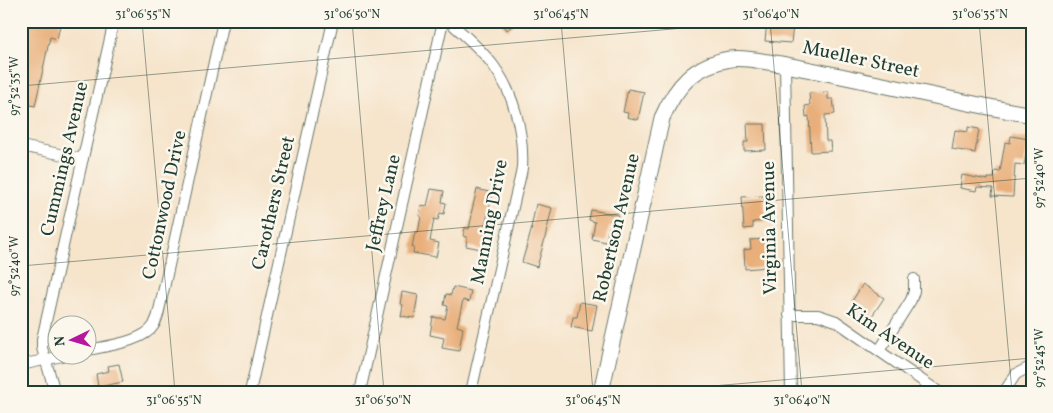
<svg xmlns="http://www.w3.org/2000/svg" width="1053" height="413" font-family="Vollkorn,serif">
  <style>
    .building { fill: #e9af7a }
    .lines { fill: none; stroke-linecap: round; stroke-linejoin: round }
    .street-casing { stroke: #6a7769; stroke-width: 12 }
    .secondary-casing { stroke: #6a7769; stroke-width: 17 }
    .street { stroke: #fff; stroke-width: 10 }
    .secondary { stroke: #fff; stroke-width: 15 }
    .ticks { fill: none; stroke: #1f3d34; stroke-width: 1; stroke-opacity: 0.45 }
    .labels { text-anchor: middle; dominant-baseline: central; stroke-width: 5; stroke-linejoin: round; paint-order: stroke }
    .street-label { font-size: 19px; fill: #1f3d34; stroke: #fbf7ec }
    .neatline { fill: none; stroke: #1f3d34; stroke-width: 2 }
    .ticks-label { font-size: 12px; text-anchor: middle; fill: #1f3d34 }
  </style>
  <rect width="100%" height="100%" fill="#fbf7ec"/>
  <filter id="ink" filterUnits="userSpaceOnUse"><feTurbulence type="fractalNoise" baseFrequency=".02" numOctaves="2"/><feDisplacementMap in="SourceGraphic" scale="10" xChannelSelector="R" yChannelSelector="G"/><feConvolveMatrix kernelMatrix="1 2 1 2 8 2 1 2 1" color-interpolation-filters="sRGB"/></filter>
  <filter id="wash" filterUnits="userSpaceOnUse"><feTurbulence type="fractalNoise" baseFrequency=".0096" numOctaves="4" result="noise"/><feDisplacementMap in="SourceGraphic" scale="20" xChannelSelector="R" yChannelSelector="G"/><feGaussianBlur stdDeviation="1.12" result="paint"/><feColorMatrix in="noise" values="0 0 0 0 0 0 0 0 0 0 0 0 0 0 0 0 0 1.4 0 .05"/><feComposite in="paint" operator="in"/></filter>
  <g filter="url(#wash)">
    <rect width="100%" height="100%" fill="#f6e4cb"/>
    <g id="blocks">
      <path class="building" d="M 21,21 L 61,21 L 57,39 L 50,37 L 35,106 L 21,103 Z
        M 500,21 L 518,21 L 507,30 Z
        M 767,21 L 788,21 L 788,26 L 793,26 L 791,43 L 765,41 Z
        M 628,89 L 644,92 L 638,120 L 627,117 L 628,113 L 623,112 Z
        M 828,92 L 828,99 L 833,99 L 835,114 L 825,115 L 826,141 L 830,141 L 831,151 L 811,152 L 809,116 L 806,117 L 805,106 L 810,105 L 809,93 Z
        M 747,124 L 765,124 L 766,150 L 744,151 L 744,142 L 748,142 Z
        M 968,127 L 979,129 L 975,153 L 952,149 L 955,130 L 968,132 Z
        M 1011,136 L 1029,139 L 1024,165 L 1015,164 L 1013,197 L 992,196 L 993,188 L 977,187 L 976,191 L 960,188 L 962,175 L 988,180 L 988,178 L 994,178 L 995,171 L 1000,172 L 1005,142 L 1010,143 Z
        M 431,189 L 444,191 L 442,202 L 446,203 L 444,214 L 440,213 L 438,220 L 434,219 L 430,241 L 439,243 L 436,257 L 413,253 L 414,247 L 412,247 L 415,232 L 418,233 L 421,216 L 419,216 L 421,205 L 427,206 Z
        M 477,189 L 493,193 L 485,225 L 487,225 L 481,249 L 466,246 L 467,237 L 463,236 L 465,228 L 469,229 L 472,215 L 471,214 Z
        M 764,196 L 765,211 L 768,211 L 769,221 L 753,222 L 753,228 L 744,229 L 742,197 Z
        M 536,204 L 552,208 L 544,242 L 537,267 L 522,262 L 532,228 L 531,228 Z
        M 591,210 L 618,215 L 616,228 L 609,227 L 606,242 L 592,239 L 595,222 L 589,220 Z
        M 766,239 L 768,267 L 745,269 L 744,250 L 751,249 L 750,240 Z
        M 863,284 L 884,298 L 870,319 L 861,313 L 864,309 L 852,301 Z
        M 453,287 L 471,291 L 469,302 L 463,300 L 457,326 L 463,328 L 459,351 L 442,348 L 444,338 L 430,335 L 433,317 L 445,319 L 448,306 L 444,305 L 446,294 L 451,295 Z
        M 402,292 L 418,295 L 414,318 L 401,316 L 403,305 L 400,304 Z
        M 580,302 L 597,305 L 592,331 L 571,327 L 573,317 L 577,317 Z
        M 119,364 L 123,382 L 98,387 L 96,374 L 109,371 L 108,366 Z"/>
    </g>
  </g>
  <g filter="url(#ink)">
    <use href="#blocks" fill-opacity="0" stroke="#6a7769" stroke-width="1"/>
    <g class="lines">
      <g class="street-casing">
        <path id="street" d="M 449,21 C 464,35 481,49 493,65 C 514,93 524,133 522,168 C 521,176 518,186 516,194 L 471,392
          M 785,64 L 791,392
          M 21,146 L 83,159
          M 789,315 L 818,315 L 836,321 L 879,351 L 939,392
          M 88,350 C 106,346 144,342 154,325 C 157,319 159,312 160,306 L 223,21
          M 879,351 L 911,300 L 914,291 L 914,279
          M 21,365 L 62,356
          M 55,392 L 42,348 L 42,339 L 114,21
          M 250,392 L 333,21
          M 360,392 L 443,21
          M 1004,392 L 1016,374 L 1032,366"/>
      </g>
      <g class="secondary-casing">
        <path id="secondary" d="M 601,392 L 662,118 C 676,86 694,65 730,59 C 742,57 755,60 768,62 C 789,65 810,70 831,74 C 898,88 964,103 1032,115"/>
      </g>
      <use href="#street" class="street"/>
      <use href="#secondary" class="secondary"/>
    </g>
  </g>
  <path class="ticks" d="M 142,21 L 175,392M 352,21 L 384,392M 561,21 L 593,392M 770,21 L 802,392M 979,21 L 1012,392M 21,86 L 764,21M 21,266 L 1032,178M 645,392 L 1032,358"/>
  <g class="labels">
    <g class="street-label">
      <text transform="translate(861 60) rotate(12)">Mueller Street</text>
      <text transform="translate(65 159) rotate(-77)">Cummings Avenue</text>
      <text transform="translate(274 203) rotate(-77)">Carothers Street</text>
      <text transform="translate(384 203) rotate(-77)">Jeffrey Lane</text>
      <text transform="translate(165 205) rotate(-78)">Cottonwood Drive</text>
      <text transform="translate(490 222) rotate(-79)">Manning Drive</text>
      <text transform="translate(617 228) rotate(-77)">Robertson Avenue</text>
      <text transform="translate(770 228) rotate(-91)">Virginia Avenue</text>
      <text transform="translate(890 337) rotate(34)">Kim Avenue</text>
    </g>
  </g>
  <rect width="1053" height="413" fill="none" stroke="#fbf7ec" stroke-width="55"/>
  <g transform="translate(72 340) rotate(265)"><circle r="24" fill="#fbf7ec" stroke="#a3ada2"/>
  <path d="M0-4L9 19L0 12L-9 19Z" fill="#b5179e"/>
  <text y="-8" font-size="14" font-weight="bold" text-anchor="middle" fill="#1f3d34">N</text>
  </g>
  <rect x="28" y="28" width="998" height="358" class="neatline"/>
  <g class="ticks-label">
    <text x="143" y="18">31°06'55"N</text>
    <text x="352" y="18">31°06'50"N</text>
    <text x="561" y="18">31°06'45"N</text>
    <text x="771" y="18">31°06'40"N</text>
    <text x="980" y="18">31°06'35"N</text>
    <text transform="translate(14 86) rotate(-90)" y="4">97°52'35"W</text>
    <text transform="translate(1039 178) rotate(-90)" y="4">97°52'40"W</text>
    <text transform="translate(14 266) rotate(-90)" y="4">97°52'40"W</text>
    <text transform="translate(1039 358) rotate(-90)" y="4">97°52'45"W</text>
    <text x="174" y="404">31°06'55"N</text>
    <text x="383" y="404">31°06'50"N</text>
    <text x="593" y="404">31°06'45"N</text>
    <text x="802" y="404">31°06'40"N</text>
  </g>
</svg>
